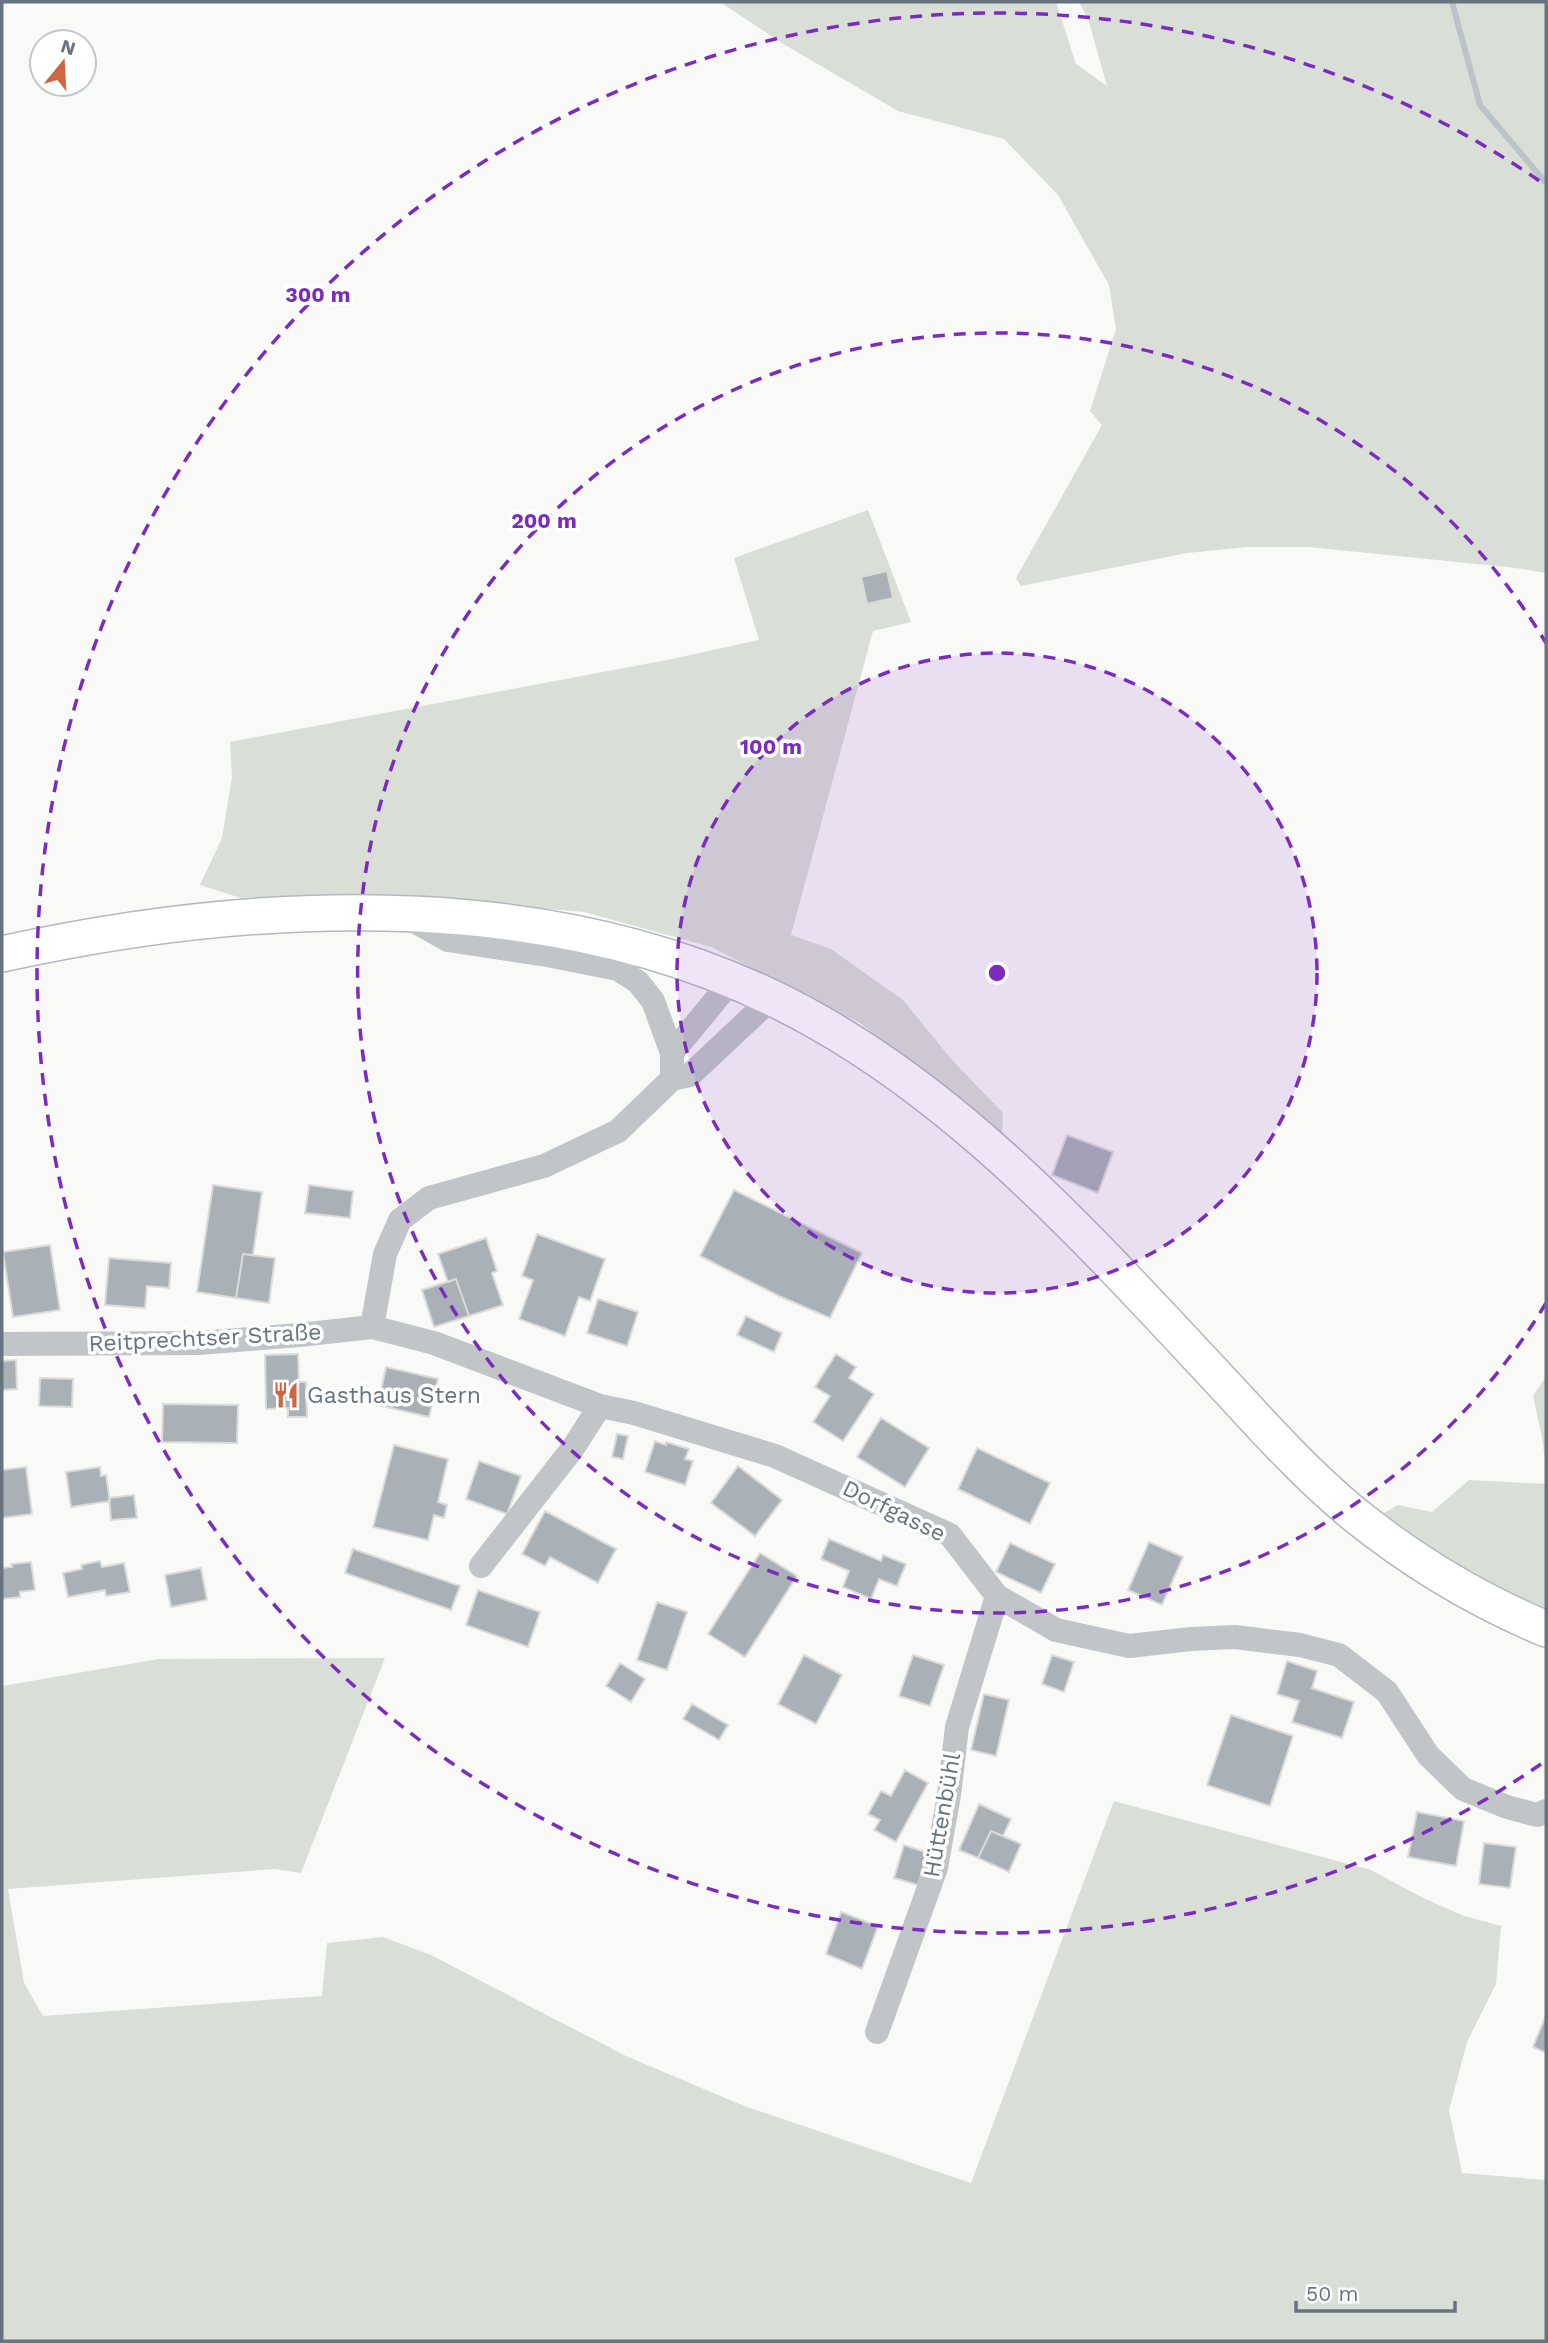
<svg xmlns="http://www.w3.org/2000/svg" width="1548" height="2343" font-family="'Work Sans',sans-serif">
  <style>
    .green { fill: #d9ded7 }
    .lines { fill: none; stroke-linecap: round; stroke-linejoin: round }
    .stream { stroke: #bac4c8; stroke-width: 6 }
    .building { fill: #a9b0b6; stroke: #dbdbda; stroke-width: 2 }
    .secondary-casing { stroke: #b4b8bd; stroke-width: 38 }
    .street { stroke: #c1c5c8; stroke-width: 24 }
    .secondary { stroke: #fff; stroke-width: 35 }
    .ring { fill: none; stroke: #7b2cbf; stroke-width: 3.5; stroke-dasharray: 12 9 }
    .labels { text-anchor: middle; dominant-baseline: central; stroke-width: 7; stroke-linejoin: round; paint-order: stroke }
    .street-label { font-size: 23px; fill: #67747f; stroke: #fff }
    .poi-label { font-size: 23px; fill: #67747f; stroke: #fff; text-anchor: start }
    .centre { fill: #7b2cbf; stroke: #fff; stroke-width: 3.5 }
    .ring-label { font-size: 21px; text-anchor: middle; font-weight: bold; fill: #7b2cbf; stroke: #fff; stroke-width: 7; stroke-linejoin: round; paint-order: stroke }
  </style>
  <rect width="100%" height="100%" fill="#f9f9f8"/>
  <path class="green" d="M 720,2 L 1056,2 L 1076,64 L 1107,86 L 1088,19 L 1079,2 L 1546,2 L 1546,573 L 1516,568 L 1309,547 L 1248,547 L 1187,553 L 1021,586 L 1016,578 L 1102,425 L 1090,411 L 1116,329 L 1109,285 L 1058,195 L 1004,139 L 898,111 L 785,45 Z
    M 868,510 L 911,622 L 873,631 L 791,935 L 831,949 L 903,1000 L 952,1060 L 1003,1113 L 1002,1135 L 860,1023 L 711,947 L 584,912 L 442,900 L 288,896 L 241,898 L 200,885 L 222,838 L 232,777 L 230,742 L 667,660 L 759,640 L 734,558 Z
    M 1546,1376 L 1546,1466 L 1541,1432 L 1533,1396 Z
    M 1469,1480 L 1546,1484 L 1546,1618 L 1421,1551 L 1382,1514 L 1398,1505 L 1432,1512 Z
    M 385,1658 L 301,1873 L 275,1869 L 8,1889 L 24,1983 L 43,2016 L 322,1996 L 327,1943 L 383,1937 L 431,1955 L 626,2056 L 744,2106 L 971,2183 L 1114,1801 L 1371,1870 L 1421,1897 L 1464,1916 L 1501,1926 L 1496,1984 L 1467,2042 L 1449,2110 L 1462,2173 L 1546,2180 L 1546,2341 L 2,2341 L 2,1686 L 159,1659 Z"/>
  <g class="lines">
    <path class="stream" d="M 1452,2 L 1480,105 L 1546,183"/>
  </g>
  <path class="building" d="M 887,571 L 893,598 L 867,604 L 861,577 Z
    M 1067,1135 L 1113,1152 L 1098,1193 L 1052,1175 Z
    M 213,1185 L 262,1192 L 253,1255 L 243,1254 L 236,1298 L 197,1292 Z
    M 309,1185 L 353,1191 L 350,1218 L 305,1213 Z
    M 734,1190 L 862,1253 L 830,1318 L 779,1296 L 700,1256 Z
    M 537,1234 L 605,1259 L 590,1301 L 579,1297 L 565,1336 L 519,1319 L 533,1280 L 522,1276 Z
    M 486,1238 L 497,1271 L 492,1273 L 503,1305 L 469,1316 L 456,1279 L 448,1282 L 438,1254 Z
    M 50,1245 L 60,1310 L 13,1317 L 3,1252 Z
    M 243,1254 L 275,1258 L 269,1303 L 236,1298 Z
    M 109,1258 L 171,1263 L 169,1288 L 147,1286 L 145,1308 L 105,1305 Z
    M 456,1279 L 469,1316 L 434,1327 L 422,1290 Z
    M 598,1299 L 638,1312 L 627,1346 L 587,1333 Z
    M 746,1316 L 782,1333 L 774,1352 L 737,1335 Z
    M 298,1354 L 299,1382 L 306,1382 L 307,1417 L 288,1417 L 288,1408 L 266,1409 L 265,1355 Z
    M 836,1354 L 856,1367 L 849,1378 L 874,1394 L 843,1441 L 813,1422 L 830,1396 L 815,1387 Z
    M 16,1360 L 17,1389 L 2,1390 L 2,1361 Z
    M 386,1367 L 438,1379 L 429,1417 L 378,1405 Z
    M 40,1378 L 73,1379 L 72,1407 L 39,1406 Z
    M 163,1404 L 238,1405 L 237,1443 L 162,1442 Z
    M 881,1418 L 929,1448 L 905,1487 L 857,1457 Z
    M 617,1434 L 628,1436 L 623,1459 L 612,1457 Z
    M 655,1441 L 666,1445 L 666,1442 L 689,1449 L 685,1459 L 693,1461 L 685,1485 L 645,1472 Z
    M 394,1445 L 448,1459 L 438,1502 L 447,1505 L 444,1518 L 434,1515 L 428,1540 L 373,1527 Z
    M 977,1448 L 1050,1483 L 1030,1524 L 958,1489 Z
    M 479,1461 L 521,1476 L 507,1514 L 466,1499 Z
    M 738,1466 L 782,1500 L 755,1536 L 711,1503 Z
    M 26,1467 L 32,1514 L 2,1518 L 2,1470 Z
    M 100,1467 L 101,1476 L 106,1475 L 110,1501 L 71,1507 L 66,1472 Z
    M 134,1495 L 137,1518 L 111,1520 L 109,1498 Z
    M 545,1511 L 616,1549 L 598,1583 L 550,1557 L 545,1566 L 522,1554 Z
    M 829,1539 L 881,1561 L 883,1555 L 906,1564 L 897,1586 L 879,1579 L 871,1599 L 843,1587 L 849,1571 L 821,1559 Z
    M 1149,1542 L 1183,1557 L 1162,1605 L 1128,1590 Z
    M 1010,1543 L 1055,1564 L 1041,1593 L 996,1572 Z
    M 353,1549 L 460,1586 L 451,1610 L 345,1573 Z
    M 760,1553 L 797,1576 L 745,1657 L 708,1634 Z
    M 100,1561 L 102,1567 L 124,1563 L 130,1592 L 106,1596 L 105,1590 L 68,1597 L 63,1573 L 82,1569 L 81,1565 Z
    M 31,1562 L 35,1590 L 20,1592 L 20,1597 L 2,1599 L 2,1568 L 12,1567 L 11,1564 Z
    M 201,1568 L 207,1600 L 171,1607 L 165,1575 Z
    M 478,1590 L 540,1612 L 528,1647 L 466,1625 Z
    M 657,1602 L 687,1612 L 667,1670 L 637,1660 Z
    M 804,1655 L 842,1675 L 816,1724 L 778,1704 Z
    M 913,1655 L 944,1665 L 930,1706 L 899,1696 Z
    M 1052,1655 L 1074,1662 L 1064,1692 L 1042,1684 Z
    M 1287,1661 L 1317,1671 L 1312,1688 L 1354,1702 L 1342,1738 L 1292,1722 L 1299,1701 L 1277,1694 Z
    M 620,1663 L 645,1679 L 631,1702 L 606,1686 Z
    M 984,1694 L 1009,1700 L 996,1756 L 971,1750 Z
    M 692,1704 L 728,1725 L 719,1740 L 683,1719 Z
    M 1231,1715 L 1293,1736 L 1270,1806 L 1207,1785 Z
    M 905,1770 L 928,1783 L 896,1842 L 874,1830 L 880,1820 L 868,1814 L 881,1791 L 891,1796 Z
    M 979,1804 L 1011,1819 L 1003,1836 L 991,1831 L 978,1858 L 959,1850 Z
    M 1417,1812 L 1464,1821 L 1456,1866 L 1408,1857 Z
    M 991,1831 L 1021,1844 L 1009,1872 L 978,1858 Z
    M 1484,1843 L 1516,1847 L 1510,1888 L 1479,1884 Z
    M 904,1845 L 928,1853 L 918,1885 L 894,1878 Z
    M 841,1912 L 878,1926 L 862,1969 L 826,1954 Z
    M 1546,2015 L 1546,2053 L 1533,2047 Z"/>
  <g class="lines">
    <g class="secondary-casing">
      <path id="secondary" d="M 2,954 C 266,896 575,883 818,1022 C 936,1089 1035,1184 1128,1282 C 1167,1323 1206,1365 1245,1407 C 1279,1444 1314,1481 1354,1514 C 1412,1561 1477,1600 1546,1629"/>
    </g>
    <path class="street" d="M 407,917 L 448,940 L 547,955 L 618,969 L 638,982 L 653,1001 L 672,1053 L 672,1079
      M 672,1053 L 732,980
      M 672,1079 L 690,1075 L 772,998
      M 372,1327 L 385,1254 L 400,1220 L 429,1198 L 544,1166 L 618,1131 L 672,1079
      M 2,1344 L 199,1343 L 299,1335 L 372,1327 L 434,1343 L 600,1406 L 634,1413 L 775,1456 L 950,1535 L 997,1596 L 1056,1630 L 1129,1646 L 1191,1639 L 1235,1637 L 1300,1645 L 1339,1655 L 1387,1692 L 1428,1755 L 1463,1789 L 1507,1807 L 1537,1815 L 1546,1811
      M 481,1566 L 573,1448 L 600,1406
      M 877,2032 L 936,1868 L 949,1795 L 957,1727 L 997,1596"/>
    <use href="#secondary" class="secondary"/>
  </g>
  <circle cx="997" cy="973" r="320" fill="#7b2cbf" fill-opacity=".12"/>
  <g class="ring">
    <circle cx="997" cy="973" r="320"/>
    <path d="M1546 1303A640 640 0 1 1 1546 643"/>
    <path d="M1541 1764A960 960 0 1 1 1541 182"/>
  </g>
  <defs>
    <g id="restaurant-bare" transform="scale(2.1)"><path d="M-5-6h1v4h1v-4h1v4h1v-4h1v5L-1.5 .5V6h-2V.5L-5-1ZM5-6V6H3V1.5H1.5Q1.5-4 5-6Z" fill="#cf6542" stroke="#fff" stroke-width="2.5" paint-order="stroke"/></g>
  </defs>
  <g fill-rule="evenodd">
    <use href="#restaurant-bare" x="286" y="1395"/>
  </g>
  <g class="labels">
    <g class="street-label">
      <text transform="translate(205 1338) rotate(-3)">Reitprechtser Straße</text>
      <text transform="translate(894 1511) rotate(26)">Dorfgasse</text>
      <text transform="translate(942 1815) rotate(-80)">Hüttenbühl</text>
    </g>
    <g class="poi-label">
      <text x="307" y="1395">Gasthaus Stern</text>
    </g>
  </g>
  <circle cx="997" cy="973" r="10" class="centre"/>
  <g class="ring-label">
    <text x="318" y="302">300 m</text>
    <text x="544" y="528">200 m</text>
    <text x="771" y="754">100 m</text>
  </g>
  <rect width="1548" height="2343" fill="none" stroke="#67747f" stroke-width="7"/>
  <g transform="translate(63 63) rotate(18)"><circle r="33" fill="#ffffff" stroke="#c2c7cc" stroke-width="2"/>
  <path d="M0-5L12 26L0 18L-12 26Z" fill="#cf6542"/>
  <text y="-10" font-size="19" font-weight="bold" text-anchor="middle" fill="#67747f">N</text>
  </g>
  <path d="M1296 2301v10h159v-10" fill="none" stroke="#67747f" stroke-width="3.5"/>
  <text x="1306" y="2301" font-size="21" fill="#67747f" stroke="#ffffff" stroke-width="5" paint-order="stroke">50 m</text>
</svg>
